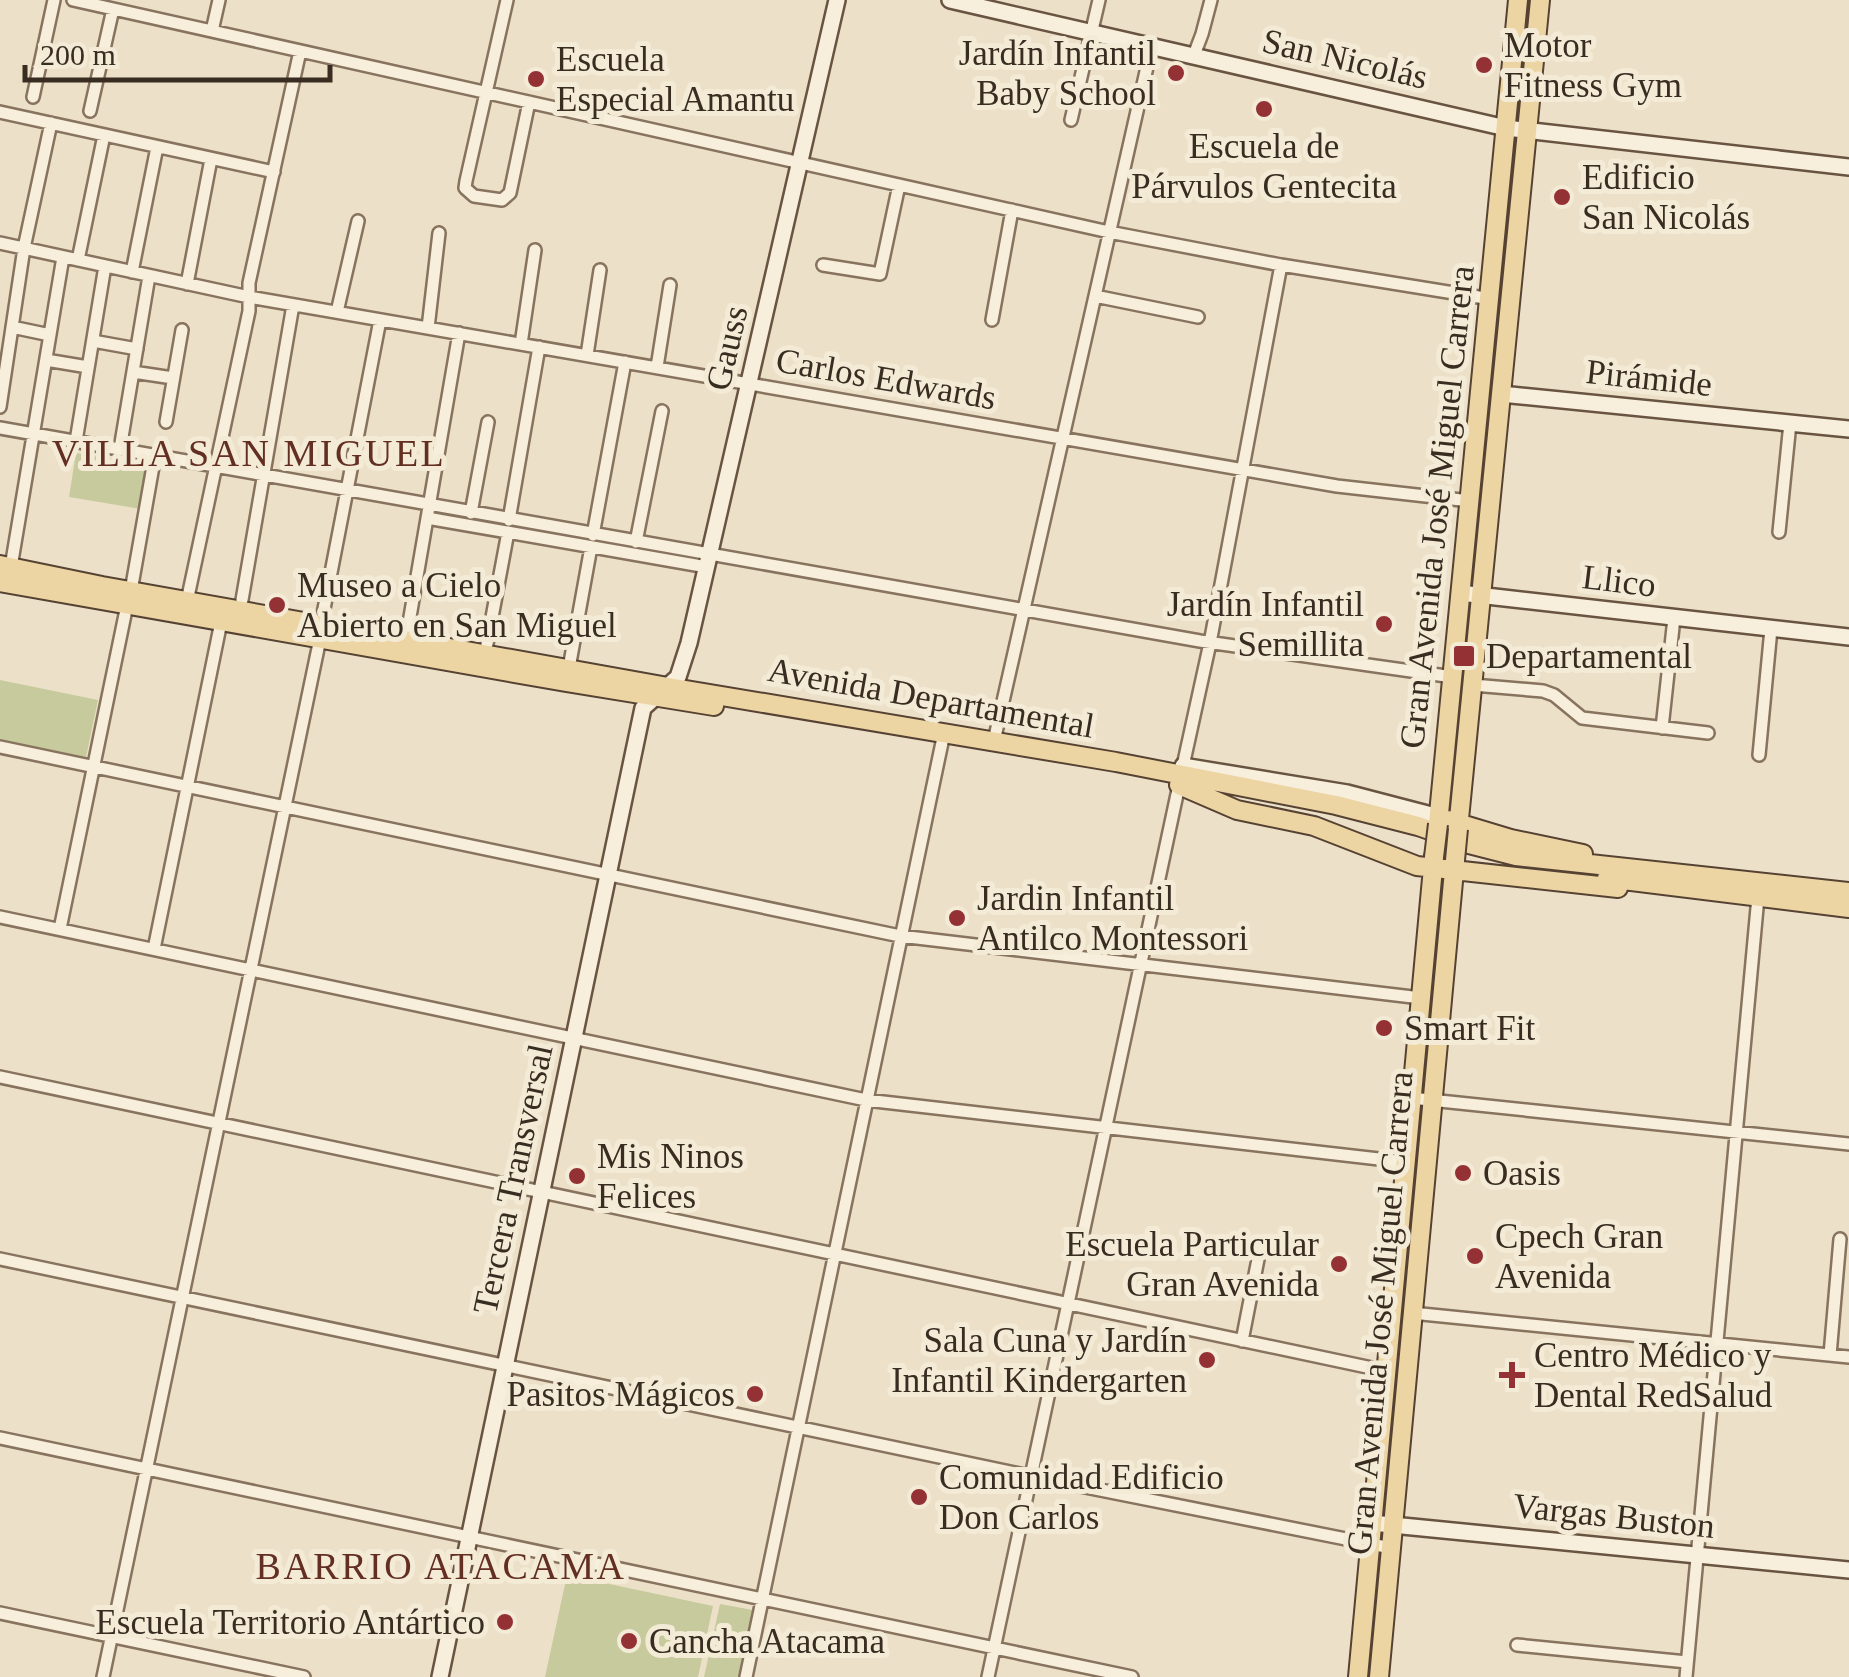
<svg xmlns="http://www.w3.org/2000/svg" width="1849" height="1677" font-family="'Times New Roman',serif">
  <style>
    .green { fill: #c6ca9c }
    .lines { fill: none; stroke-linecap: round; stroke-linejoin: round }
    .street-casing { stroke: #87735e; stroke-width: 16 }
    .secondary-casing { stroke: #695441; stroke-width: 20 }
    .primary-casing { stroke: #564232; stroke-width: 22 }
    .street { stroke: #f7eedb; stroke-width: 11 }
    .secondary { stroke: #f7eedb; stroke-width: 15 }
    .primary { stroke: #ecd4a3; stroke-width: 18 }
    .primary-bridge-casing { stroke: #564232; stroke-width: 22; stroke-linecap: butt }
    .primary-bridge { stroke: #ecd4a3; stroke-width: 18 }
    .poi-dot { fill: #933134; stroke: #f4ebd7; stroke-width: 4 }
    .labels { text-anchor: middle; dominant-baseline: central; stroke-width: 10; stroke-linejoin: round; paint-order: stroke }
    .poi-label { font-size: 35px; fill: #392c21; stroke: #f4ebd7; text-anchor: start }
    .street-label { font-size: 35px; fill: #392c21; stroke: #f4ebd7 }
    .neighbourhood-label { font-size: 38px; letter-spacing: 2.5px; fill: #632f23; stroke: #f4ebd7 }
  </style>
  <rect width="100%" height="100%" fill="#ece1c8"/>
  <path class="green" d="M 76,453 L 148,465 L 141,509 L 69,497 Z
    M 0,680 L 98,700 L 86,757 L 0,740 Z
    M 567,1575 L 713,1606 L 698,1677 L 545,1677 Z
    M 720,1604 L 753,1610 L 738,1677 L 704,1677 Z"/>
  <g class="lines">
    <g class="street-casing">
      <path id="street" d="M 73,0 L 1109,232 L 1281,265 L 1491,299
        M 507,0 L 466,181 L 465,188 L 474,196 L 502,200 L 510,193 L 529,102
        M 212,31 L 219,0
        M 1194,55 L 1202,34 L 1211,0
        M 33,97 L 54,0
        M 90,111 L 113,9
        M 0,112 L 274,172
        M 1071,120 L 1099,0
        M 0,243 L 249,297 L 1337,486 L 1470,501
        M 78,260 L 104,135
        M 823,265 L 880,274 L 899,185
        M 132,272 L 157,147
        M 187,284 L 211,159
        M 1095,296 L 1198,317
        M 337,312 L 358,221
        M 992,320 L 1012,210
        M 12,327 L 50,335
        M 428,328 L 439,233
        M 93,341 L 137,349
        M 521,344 L 535,250
        M 587,355 L 600,270
        M 46,360 L 88,367
        M 657,367 L 670,285
        M 133,372 L 173,378
        M 0,407 L 24,248 L 51,123
        M 166,422 L 182,330
        M 0,428 L 1200,641 L 1453,677
        M 76,441 L 105,266
        M 120,449 L 149,276
        M 471,513 L 488,422
        M 427,518 L 707,567
        M 509,520 L 539,347
        M 1779,532 L 1790,423
        M 593,535 L 625,362
        M 636,542 L 662,411
        M 11,567 L 63,257
        M 131,591 L 155,455
        M 242,600 L 293,305
        M 186,606 L 249,311 L 249,283 L 300,51
        M 323,614 L 380,320
        M 406,640 L 459,333
        M 487,644 L 508,532
        M 569,668 L 591,547
        M 1473,685 L 1543,691 L 1554,695 L 1582,718 L 1708,733
        M 1662,728 L 1674,618
        M 994,741 L 1152,45
        M 0,747 L 900,936 L 1421,998
        M 1759,755 L 1771,629
        M 1183,766 L 1210,643 L 1281,265
        M 0,917 L 866,1100 L 1405,1162
        M 60,929 L 127,605
        M 154,949 L 221,622
        M 0,1077 L 1386,1371
        M 1411,1098 L 1849,1144
        M 0,1259 L 1020,1474 L 1391,1548
        M 1412,1313 L 1849,1357
        M 1242,1341 L 1260,1249
        M 1830,1355 L 1840,1239
        M 0,1438 L 1132,1677
        M 0,1613 L 304,1677
        M 1517,1645 L 1687,1662
        M 103,1677 L 321,634
        M 746,1677 L 944,733
        M 988,1677 L 1179,785
        M 1686,1677 L 1758,897"/>
    </g>
    <g class="secondary-casing">
      <path id="secondary" d="M 950,0 L 1506,128 L 1849,167
        M 1501,394 L 1849,429
        M 1460,593 L 1849,637
        M 1183,766 L 1347,793 L 1439,817
        M 1372,1523 L 1849,1570
        M 440,1677 L 643,708 L 678,677 L 689,643 L 837,0"/>
    </g>
    <g class="primary-casing">
      <path id="primary" d="M 0,565 L 102,586 L 668,687 L 1116,762 L 1336,805 L 1418,826 L 1469,844 L 1516,856 L 1849,892
        M 0,582 L 566,682 L 714,706
        M 1179,785 L 1237,810 L 1314,826 L 1417,866 L 1618,888
        M 1448,820 L 1511,839 L 1583,854
        M 1438,824 L 1518,0
        M 1458,829 L 1540,0
        M 1607,878 L 1849,908
        M 1358,1677 L 1434,857
        M 1379,1677 L 1455,860"/>
    </g>
    <use href="#street" class="street"/>
    <use href="#secondary" class="secondary"/>
    <use href="#primary" class="primary"/>
    <g class="primary-bridge-casing">
      <path id="primary-bridge" d="M 1434,857 L 1438,824
        M 1455,860 L 1458,829"/>
    </g>
    <use href="#primary-bridge" class="primary-bridge"/>
  </g>
  <g class="poi-dot">
    <circle cx="1484" cy="65" r="10"/>
    <circle cx="1176" cy="73" r="10"/>
    <circle cx="536" cy="79" r="10"/>
    <circle cx="1264" cy="109" r="10"/>
    <circle cx="1562" cy="197" r="10"/>
    <circle cx="277" cy="605" r="10"/>
    <circle cx="1384" cy="624" r="10"/>
    <rect x="1452" y="644" width="24" height="24" rx="5"/>
    <circle cx="957" cy="918" r="10"/>
    <circle cx="1384" cy="1028" r="10"/>
    <circle cx="1463" cy="1173" r="10"/>
    <circle cx="577" cy="1176" r="10"/>
    <circle cx="1475" cy="1256" r="10"/>
    <circle cx="1339" cy="1264" r="10"/>
    <circle cx="1207" cy="1360" r="10"/>
    <path d="M1507 1360h10v10h10v10h-10v10h-10v-10h-10v-10h10z"/>
    <circle cx="755" cy="1394" r="10"/>
    <circle cx="919" cy="1497" r="10"/>
    <circle cx="505" cy="1622" r="10"/>
    <circle cx="629" cy="1641" r="10"/>
  </g>
  <g class="labels">
    <g class="poi-label">
      <text x="1504" y="45">Motor<tspan x="1504" dy="40">Fitness Gym</tspan></text>
      <text x="1156" y="53" text-anchor="end">Jardín Infantil<tspan x="1156" dy="40">Baby School</tspan></text>
      <text x="556" y="59">Escuela<tspan x="556" dy="40">Especial Amantu</tspan></text>
      <text x="1264" y="146" text-anchor="middle">Escuela de<tspan x="1264" dy="40">Párvulos Gentecita</tspan></text>
      <text x="1582" y="177">Edificio<tspan x="1582" dy="40">San Nicolás</tspan></text>
      <text x="297" y="585">Museo a Cielo<tspan x="297" dy="40">Abierto en San Miguel</tspan></text>
      <text x="1364" y="604" text-anchor="end">Jardín Infantil<tspan x="1364" dy="40">Semillita</tspan></text>
      <text x="1486" y="656">Departamental</text>
      <text x="977" y="898">Jardin Infantil<tspan x="977" dy="40">Antilco Montessori</tspan></text>
      <text x="1404" y="1028">Smart Fit</text>
      <text x="597" y="1156">Mis Ninos<tspan x="597" dy="40">Felices</tspan></text>
      <text x="1483" y="1173">Oasis</text>
      <text x="1495" y="1236">Cpech Gran<tspan x="1495" dy="40">Avenida</tspan></text>
      <text x="1319" y="1244" text-anchor="end">Escuela Particular<tspan x="1319" dy="40">Gran Avenida</tspan></text>
      <text x="1187" y="1340" text-anchor="end">Sala Cuna y Jardín<tspan x="1187" dy="40">Infantil Kindergarten</tspan></text>
      <text x="1534" y="1355">Centro Médico y<tspan x="1534" dy="40">Dental RedSalud</tspan></text>
      <text x="735" y="1394" text-anchor="end">Pasitos Mágicos</text>
      <text x="939" y="1477">Comunidad Edificio<tspan x="939" dy="40">Don Carlos</tspan></text>
      <text x="485" y="1622" text-anchor="end">Escuela Territorio Antártico</text>
      <text x="649" y="1641">Cancha Atacama</text>
    </g>
    <g class="street-label">
      <text transform="translate(1345 59) rotate(13)">San Nicolás</text>
      <text transform="translate(727 348) rotate(-77)">Gauss</text>
      <text transform="translate(1649 378) rotate(6)">Pirámide</text>
      <text transform="translate(886 379) rotate(10)">Carlos Edwards</text>
      <text transform="translate(1437 507) rotate(-84)">Gran Avenida José Miguel Carrera</text>
      <text transform="translate(1619 581) rotate(7)">Llico</text>
      <text transform="translate(931 698) rotate(10)">Avenida Departamental</text>
      <text transform="translate(513 1179) rotate(-78)">Tercera Transversal</text>
      <text transform="translate(1380 1313) rotate(-85)">Gran Avenida José Miguel Carrera</text>
      <text transform="translate(1614 1516) rotate(6)">Vargas Buston</text>
    </g>
    <g class="neighbourhood-label">
      <text x="249" y="453">VILLA SAN MIGUEL</text>
      <text x="441" y="1566">BARRIO ATACAMA</text>
    </g>
  </g>
  <path d="M25 65v15h305v-15" fill="none" stroke="#392c21" stroke-width="5"/>
  <text x="40" y="65" font-size="30" fill="#392c21" stroke="#f4ebd7" stroke-width="8" paint-order="stroke">200 m</text>
</svg>
